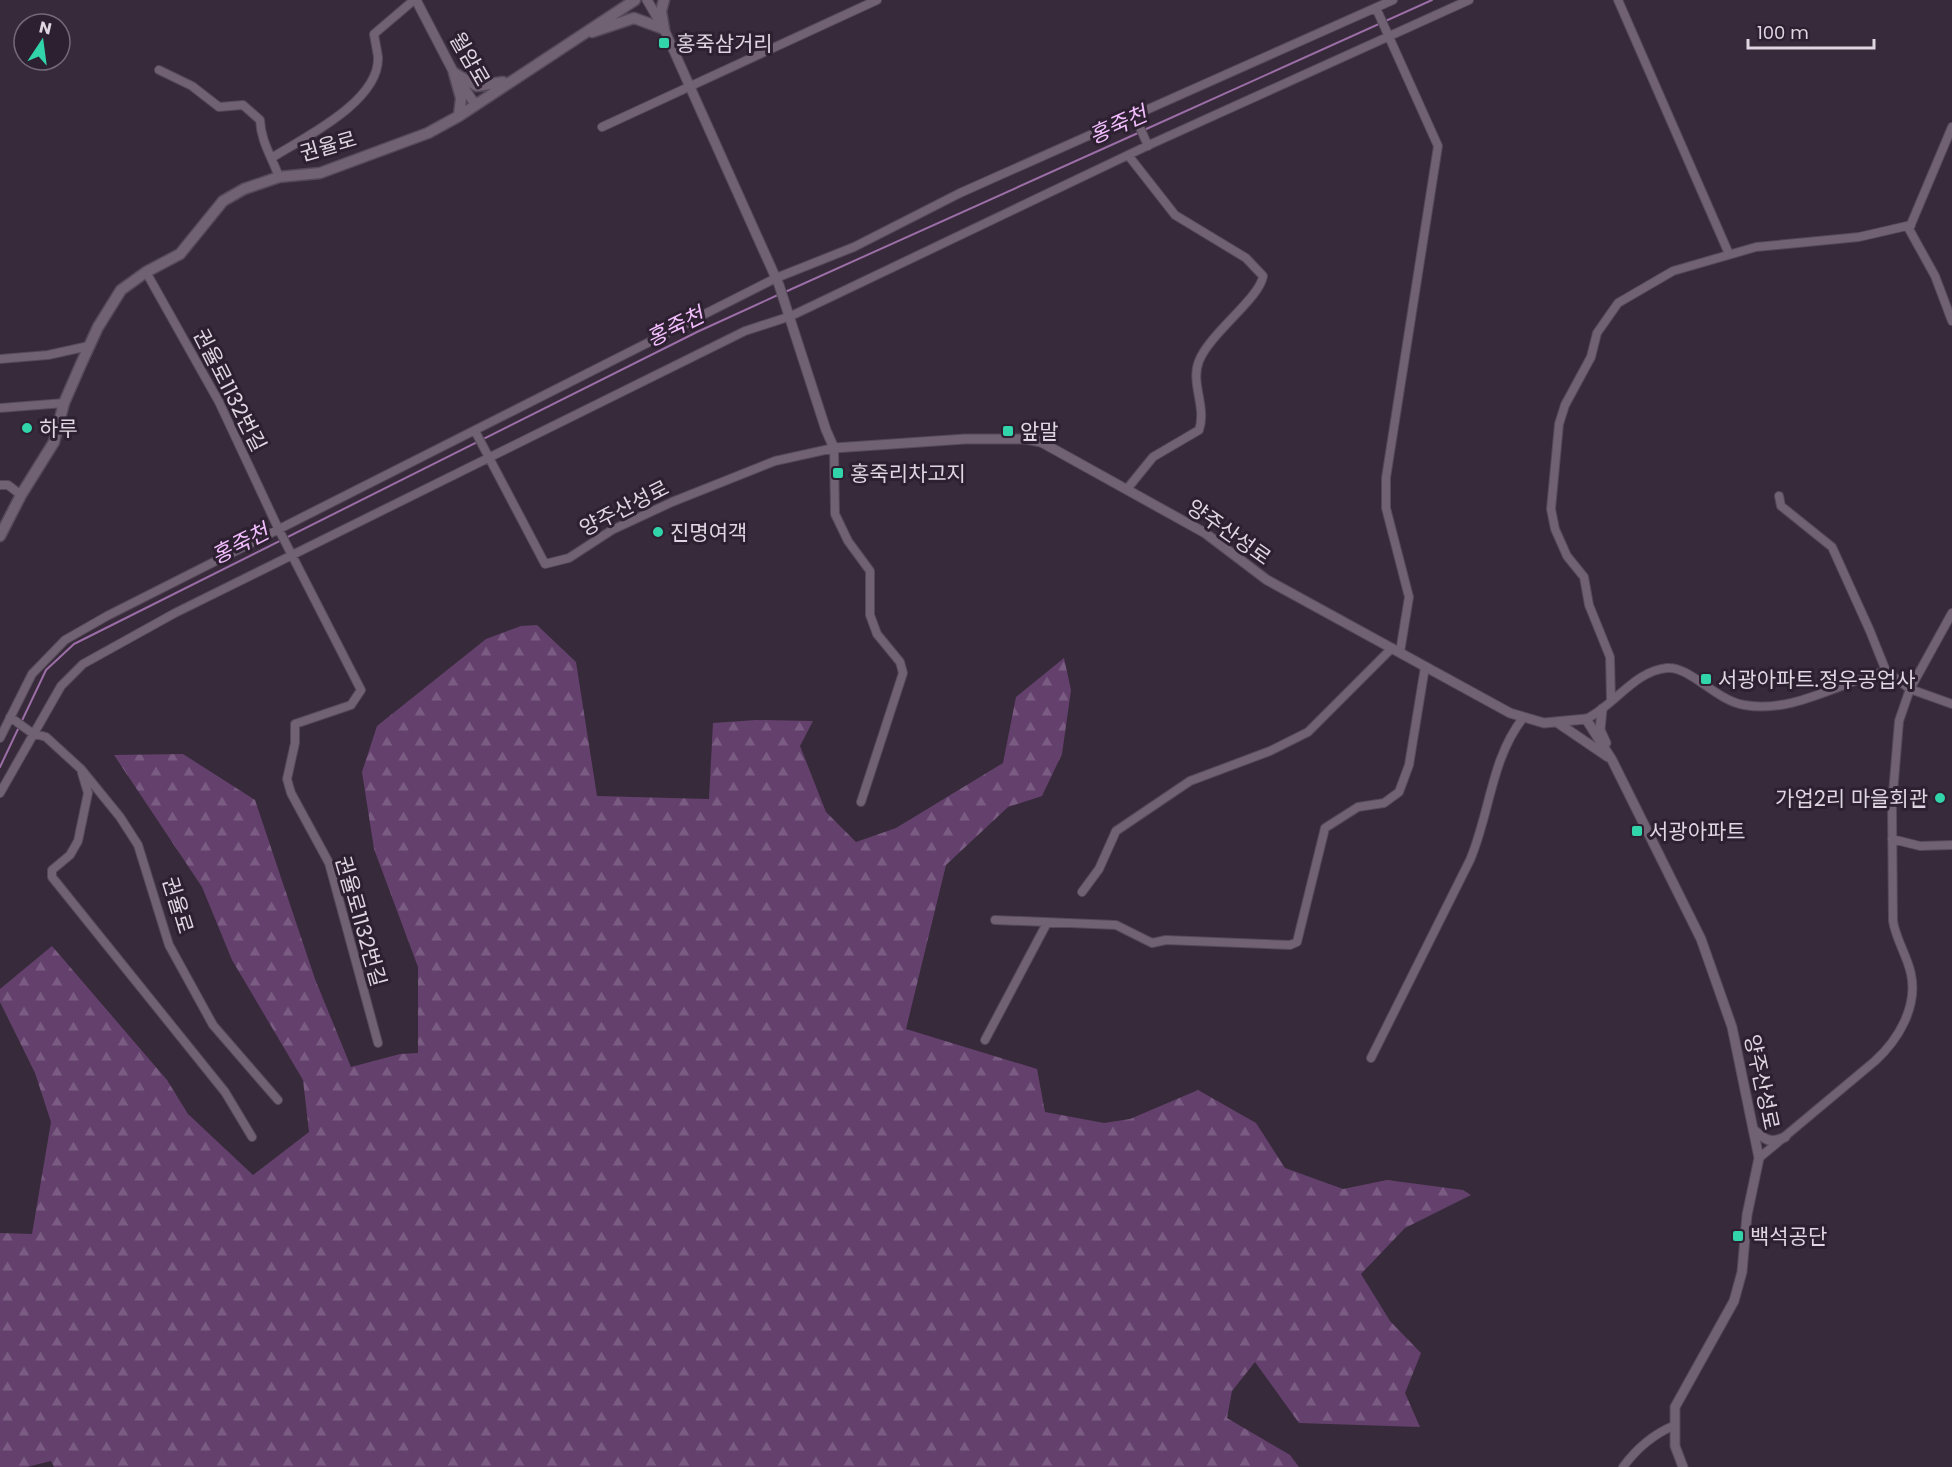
<svg xmlns="http://www.w3.org/2000/svg" width="1952" height="1467" font-family="Poppins,'Noto Sans KR',sans-serif">
  <style>
    .forest { fill: url(#forest-firs) }
    .lines { fill: none; stroke-linecap: round; stroke-linejoin: round }
    .stream { stroke: #9c6ea7; stroke-width: 2 }
    .minor-casing { stroke: #544957; stroke-width: 10 }
    .tertiary-casing { stroke: #544957; stroke-width: 11 }
    .secondary-casing { stroke: #544957; stroke-width: 13 }
    .minor { stroke: #706173; stroke-width: 8 }
    .tertiary { stroke: #706173; stroke-width: 9 }
    .secondary { stroke: #706173; stroke-width: 10 }
    .poi-dot { fill: #32d4a9; stroke: #2d2030; stroke-width: 2 }
    .labels { text-anchor: middle; dominant-baseline: central; stroke-width: 6; stroke-linejoin: round; paint-order: stroke }
    .poi-label { font-size: 21px; fill: #dfd6e1; stroke: #2d2030; text-anchor: start }
    .street-label { font-size: 21px; fill: #dfd6e1; stroke: #2d2030 }
    .water-label { font-size: 22px; font-style: italic; fill: #f1bdfd; stroke: #2d2030 }
  </style>
  <defs>
    <pattern id="forest-firs" width="22" height="20" patternUnits="userSpaceOnUse" patternTransform="scale(1.5)"><rect width="22" height="20" fill="#64406d"/><path d="M5 1l3.5 6h-7zM16 11l3.5 6h-7z" fill="#7a5b82"/></pattern>
  </defs>
  <rect width="100%" height="100%" fill="#372a3a"/>
  <path class="forest" d="M 537,625 L 576,662 L 597,796 L 709,799 L 713,723 L 756,720 L 813,721 L 800,746 L 826,812 L 856,842 L 896,828 L 1003,763 L 1016,697 L 1064,658 L 1071,690 L 1062,754 L 1042,796 L 1008,807 L 946,865 L 906,1029 L 1037,1069 L 1045,1112 L 1104,1123 L 1130,1119 L 1198,1090 L 1256,1123 L 1285,1168 L 1343,1189 L 1387,1180 L 1463,1190 L 1471,1195 L 1405,1228 L 1361,1274 L 1390,1321 L 1421,1353 L 1405,1393 L 1420,1427 L 1299,1423 L 1255,1362 L 1232,1391 L 1227,1418 L 1290,1455 L 1299,1467 L 54,1467 L 51,1461 L 27,1467 L 0,1467 L 0,1233 L 32,1234 L 51,1122 L 35,1073 L 0,1002 L 0,989 L 52,946 L 167,1080 L 188,1114 L 253,1175 L 309,1132 L 303,1080 L 232,960 L 202,887 L 114,755 L 183,754 L 255,800 L 315,979 L 351,1067 L 400,1054 L 418,1053 L 418,967 L 374,849 L 362,772 L 377,726 L 486,639 L 521,626 Z"/>
  <g class="lines">
    <path class="stream" d="M 1144,130 L 1432,0
      M 785,292 L 1138,133
      M 0,767 L 46,670 L 74,644 L 697,332 L 780,294"/>
    <g class="minor-casing">
      <path id="minor" d="M 1618,0 L 1729,254
        M 1376,8 L 1438,146 L 1386,478 L 1386,508 L 1409,597 L 1400,652
        M 159,70 L 192,86 L 219,107 L 243,105 L 260,120 C 261,142 272,157 279,177
        M 1135,116 L 1148,146
        M 602,127 L 877,0
        M 1952,127 L 1909,229 L 1935,276 L 1952,321
        M 273,157 C 305,137 380,101 378,57 C 377,50 375,41 374,34 L 414,0
        M 146,272 L 219,402 L 278,528 L 361,690 L 351,705 L 295,724 L 295,743 L 287,779 L 291,793 L 329,863 L 378,1043
        M 0,359 L 48,355 L 89,346
        M 0,408 L 64,403
        M 475,431 L 545,564 L 569,558 L 612,530 L 672,502 L 775,461 L 834,448 L 835,514 L 848,541 L 870,571 L 870,615 L 877,634 L 900,662 L 903,673 L 861,802
        M 0,485 L 8,485 L 21,495
        M 1127,489 L 1153,457 L 1199,430 C 1207,407 1190,383 1199,361 C 1210,333 1260,298 1263,276 L 1246,258 L 1175,215 L 1128,155
        M 1779,496 L 1781,506 L 1832,547 L 1870,631 L 1886,671
        M 1611,701 L 1610,657 L 1589,605 L 1584,577 L 1567,556 L 1555,529 L 1551,509 L 1559,424 L 1565,405 L 1591,357 L 1597,333 L 1618,303 L 1673,271 L 1756,247 L 1859,237 L 1911,225
        M 10,717 L 32,733 L 46,737 L 81,769 L 120,817 L 138,845 L 169,945 L 213,1025 L 278,1100
        M 1586,719 C 1614,706 1634,671 1667,668 C 1690,666 1715,700 1744,705 C 1793,714 1840,682 1886,671 L 1910,689 L 1952,704
        M 0,738 L 32,674 L 65,640 L 107,616 L 776,278 L 854,247 L 960,193 L 1393,0
        M 82,773 L 88,793 L 78,841 L 70,855 L 52,870 L 52,877 L 225,1092 L 252,1137
        M 0,793 L 61,686 L 83,664 L 175,613 L 745,331 L 791,316 L 1149,145 L 1469,0
        M 1892,839 L 1920,846 L 1952,845
        M 1082,892 L 1099,869 L 1116,831 L 1190,781 L 1270,751 L 1308,732 L 1392,648
        M 995,920 L 1116,925 L 1152,943 L 1166,940 L 1290,945 L 1297,942 L 1325,828 L 1358,807 L 1384,803 L 1399,792 L 1409,765 L 1425,667
        M 985,1040 L 1047,923
        M 1371,1058 L 1470,860 C 1490,813 1491,759 1523,718
        M 1759,1158 L 1875,1061 C 1898,1040 1918,1007 1911,974 C 1907,955 1896,940 1893,921 L 1892,805 L 1899,721 L 1910,689 L 1952,613
        M 1623,1467 C 1637,1448 1652,1435 1673,1426"/>
    </g>
    <g class="tertiary-casing">
      <path id="tertiary" d="M 416,0 L 454,73 L 475,104
        M 647,0 L 664,29 L 779,285 L 826,430 L 834,448 L 965,439 L 1026,439 L 1041,442 L 1205,533 L 1267,580 L 1510,713 L 1544,723 L 1586,719 L 1612,760 L 1701,939 L 1732,1027 L 1759,1158 L 1747,1215 L 1742,1272 L 1734,1301 L 1675,1407 L 1675,1446 L 1683,1467
        M 1602,709 L 1600,730 L 1606,743
        M 1558,723 L 1608,757
        M 1754,1130 C 1765,1140 1771,1144 1785,1137"/>
    </g>
    <g class="secondary-casing">
      <path id="secondary" d="M 664,0 L 661,11 L 664,29
        M 592,32 L 634,18 L 664,29
        M 454,73 L 477,86 L 503,82
        M 454,73 L 461,98 L 459,116
        M 0,536 L 21,495 L 54,442 L 64,403 L 81,364 L 98,327 L 121,290 L 146,272 L 180,254 L 223,201 L 244,189 L 279,177 L 320,173 L 428,133 L 459,116 L 635,0"/>
    </g>
    <use href="#minor" class="minor"/>
    <use href="#tertiary" class="tertiary"/>
    <use href="#secondary" class="secondary"/>
  </g>
  <g class="poi-dot">
    <rect x="658" y="37" width="12" height="12" rx="3"/>
    <circle cx="27" cy="428" r="6"/>
    <rect x="1002" y="425" width="12" height="12" rx="3"/>
    <rect x="832" y="467" width="12" height="12" rx="3"/>
    <circle cx="658" cy="532" r="6"/>
    <rect x="1700" y="673" width="12" height="12" rx="3"/>
    <circle cx="1940" cy="798" r="6"/>
    <rect x="1631" y="825" width="12" height="12" rx="3"/>
    <rect x="1732" y="1230" width="12" height="12" rx="3"/>
  </g>
  <g class="labels">
    <g class="poi-label">
      <text x="676" y="43">홍죽삼거리</text>
      <text x="39" y="428">하루</text>
      <text x="1020" y="431">앞말</text>
      <text x="850" y="473">홍죽리차고지</text>
      <text x="670" y="532">진명여객</text>
      <text x="1718" y="679">서광아파트.정우공업사</text>
      <text x="1928" y="798" text-anchor="end">가업2리 마을회관</text>
      <text x="1649" y="831">서광아파트</text>
      <text x="1750" y="1236">백석공단</text>
    </g>
    <g class="street-label">
      <text transform="translate(470 59) rotate(60)">월암로</text>
      <text transform="translate(328 146) rotate(-16)">권율로</text>
      <text transform="translate(230 390) rotate(63)">권율로1132번길</text>
      <text transform="translate(624 508) rotate(-27)">양주산성로</text>
      <text transform="translate(1229 532) rotate(35)">양주산성로</text>
      <text transform="translate(178 905) rotate(73)">권율로</text>
      <text transform="translate(361 921) rotate(74)">권율로1132번길</text>
      <text transform="translate(1762 1082) rotate(78)">양주산성로</text>
    </g>
    <g class="water-label">
      <text transform="translate(1118 125) rotate(-24)">홍죽천</text>
      <text transform="translate(675 327) rotate(-26)">홍죽천</text>
      <text transform="translate(240 544) rotate(-27)">홍죽천</text>
    </g>
  </g>
  <g transform="translate(42 42) rotate(13)"><circle r="28" fill="#2d2030" stroke="#746977" stroke-width="1.5"/>
  <path d="M0-4.5L10 22L0 15L-10 22Z" fill="#32d4a9"/>
  <text y="-9" font-size="16" font-weight="bold" text-anchor="middle" fill="#dfd6e1">N</text>
  </g>
  <path d="M1748 39v9h126v-9" fill="none" stroke="#dfd6e1" stroke-width="3"/>
  <text x="1757" y="39" font-size="18" fill="#dfd6e1" stroke="#2d2030" stroke-width="4.5" paint-order="stroke">100 m</text>
</svg>
